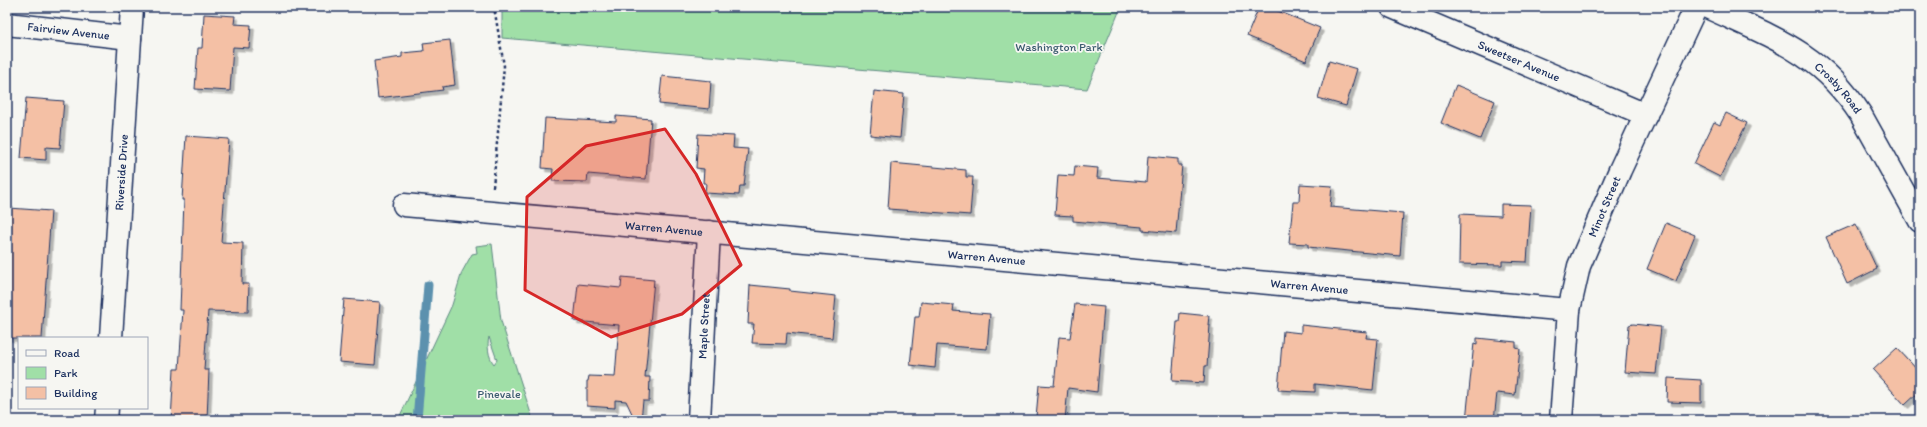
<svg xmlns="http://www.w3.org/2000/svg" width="1927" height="427" font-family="Itim,sans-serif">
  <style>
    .green { fill: #a0dfa7; stroke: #5e8782; fill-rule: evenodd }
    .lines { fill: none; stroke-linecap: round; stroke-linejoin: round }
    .stream { stroke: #5b91ae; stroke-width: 9 }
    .building { fill: #f4c0a5; stroke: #1b2f5e; filter: url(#shadow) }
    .minor-casing { stroke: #1b2f5e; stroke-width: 25 }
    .path { stroke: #1b2f5e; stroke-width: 2.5; stroke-dasharray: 3 3; stroke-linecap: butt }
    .minor { stroke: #f6f6f2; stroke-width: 22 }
    .marked { fill: #d62828; fill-opacity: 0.2; stroke: #d62828; stroke-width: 3; stroke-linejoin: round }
    .labels { text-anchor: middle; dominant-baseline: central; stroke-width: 3.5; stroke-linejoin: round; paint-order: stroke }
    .street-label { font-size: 12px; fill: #1b2f5e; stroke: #f6f6f2 }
    .park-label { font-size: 12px; fill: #3c5b70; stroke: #f6f6f2 }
  </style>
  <defs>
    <filter id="shadow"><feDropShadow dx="3.5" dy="3.5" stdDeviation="0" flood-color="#0004"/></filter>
  </defs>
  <rect width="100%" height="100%" fill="#f6f6f2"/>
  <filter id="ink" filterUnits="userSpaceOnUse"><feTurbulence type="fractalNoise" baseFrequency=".025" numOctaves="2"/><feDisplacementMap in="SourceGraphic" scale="8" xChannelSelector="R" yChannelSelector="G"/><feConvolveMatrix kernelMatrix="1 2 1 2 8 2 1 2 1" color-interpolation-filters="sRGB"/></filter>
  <g filter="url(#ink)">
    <path class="green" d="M 502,7 L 1121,7 L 1087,89 L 502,38 Z
      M 492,244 L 501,321 L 533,420 L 398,420 L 452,305 L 462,272 L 472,254 L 477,253 L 476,246 ZM 489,337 L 497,360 L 494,364 C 488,357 487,345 489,337 Z"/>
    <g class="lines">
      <path class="stream" d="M 417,420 L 428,285"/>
    </g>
    <path class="building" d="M 1259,7 L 1268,7 L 1320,28 L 1306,61 L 1247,36 Z
      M 204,14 L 235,16 L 234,24 L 251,25 L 249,48 L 233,47 L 230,91 L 195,89 L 198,48 L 202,48 Z
      M 450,40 L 455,85 L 442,87 L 443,90 L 378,98 L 374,61 L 402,57 L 402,53 L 424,51 L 423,43 Z
      M 1329,61 L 1357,69 L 1346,106 L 1318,98 Z
      M 662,76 L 711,81 L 709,109 L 659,104 Z
      M 1456,85 L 1495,101 L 1480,139 L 1441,123 Z
      M 874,91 L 904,94 L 900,138 L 870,135 Z
      M 26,98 L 64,101 L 60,148 L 46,147 L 46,160 L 21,158 Z
      M 1726,113 L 1747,123 L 1720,177 L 1694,164 L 1714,122 L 1720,125 Z
      M 616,116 L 651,119 L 646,179 L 588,174 L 587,182 L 552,181 L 553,169 L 542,168 L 545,118 L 616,122 Z
      M 698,134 L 734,136 L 733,148 L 748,149 L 744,186 L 740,186 L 739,195 L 705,193 L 706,183 L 703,183 L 704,169 L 696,168 Z
      M 186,136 L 229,139 L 221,242 L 243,243 L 242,284 L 249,284 L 248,312 L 208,311 L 204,370 L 209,370 L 207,420 L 171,420 L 174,369 L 179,369 L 183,310 L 180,310 L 184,200 L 182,200 Z
      M 1148,156 L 1178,159 L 1178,165 L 1182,165 L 1176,233 L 1142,230 L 1142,227 L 1073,221 L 1073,216 L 1055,215 L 1058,175 L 1074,176 L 1075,166 L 1098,168 L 1097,178 L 1146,182 Z
      M 891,163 L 966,170 L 966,177 L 973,177 L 970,215 L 888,209 Z
      M 1300,184 L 1332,186 L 1330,207 L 1403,213 L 1400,256 L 1308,247 L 1308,244 L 1289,243 L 1293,202 L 1299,202 Z
      M 1501,204 L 1531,205 L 1527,262 L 1502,261 L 1502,265 L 1459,264 L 1460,214 L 1501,216 Z
      M 9,208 L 51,211 L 42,338 L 7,338 L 7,255 Z
      M 1666,223 L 1695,235 L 1676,281 L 1647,269 Z
      M 1856,224 L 1877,269 L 1847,284 L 1826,237 Z
      M 622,277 L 654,280 L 645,377 L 650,377 L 649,401 L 643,401 L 641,420 L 635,420 L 626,401 L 615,400 L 615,408 L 587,406 L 587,381 L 588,381 L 589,376 L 615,377 L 619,325 L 574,321 L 578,284 L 621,288 Z
      M 750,285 L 790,289 L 790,291 L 836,296 L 832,338 L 787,333 L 786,344 L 752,343 L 754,324 L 748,324 Z
      M 344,299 L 380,302 L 375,365 L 339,362 Z
      M 921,302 L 954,305 L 953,311 L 990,314 L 987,349 L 937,345 L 935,368 L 910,365 L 915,317 L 919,317 Z
      M 1075,304 L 1104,307 L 1097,392 L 1068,388 L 1065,420 L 1036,417 L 1039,385 L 1054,386 L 1059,337 L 1070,338 Z
      M 1180,313 L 1209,316 L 1208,325 L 1210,325 L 1207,366 L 1205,366 L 1204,383 L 1172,381 L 1177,322 L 1179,322 Z
      M 1633,324 L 1661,327 L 1656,374 L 1625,372 L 1629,325 Z
      M 1301,325 L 1367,332 L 1366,338 L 1378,339 L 1373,390 L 1315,384 L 1315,392 L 1278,390 L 1283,331 L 1301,333 Z
      M 1477,338 L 1516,342 L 1516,348 L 1520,349 L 1515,395 L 1497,393 L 1494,420 L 1466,420 L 1474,343 L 1477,344 Z
      M 1897,348 L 1920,373 L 1920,391 L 1905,405 L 1873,370 Z
      M 1668,378 L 1701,380 L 1701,403 L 1667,402 Z"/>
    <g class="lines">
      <g class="minor-casing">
        <g id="minor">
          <path id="s1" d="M 1392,7 L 1646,115"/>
          <path id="s2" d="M 1707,7 C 1772,37 1820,52 1861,115 L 1920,221"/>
          <path id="s3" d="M 7,24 L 130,38"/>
          <path id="s4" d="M 404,205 L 1569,310"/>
          <path id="s5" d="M 111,338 L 132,7"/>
          <path d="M 106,420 L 107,408"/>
          <path id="s6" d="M 699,420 L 709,232"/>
          <path id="s7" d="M 1561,420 L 1569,310 L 1579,266 L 1620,170 L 1696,7"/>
        </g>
      </g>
      <path class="path" d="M 363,7 L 385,9 L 394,7
        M 493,187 L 504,66 L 494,7"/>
      <use href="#minor" class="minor"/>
    </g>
  </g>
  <path class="marked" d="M 665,129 L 696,174 L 741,265 L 682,314 L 611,337 L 525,290 L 527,197 L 586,146 Z"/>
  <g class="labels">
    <g class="street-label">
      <text stroke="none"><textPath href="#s3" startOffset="62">Fairview Avenue</textPath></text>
      <text stroke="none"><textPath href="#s1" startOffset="138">Sweetser Avenue</textPath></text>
      <text stroke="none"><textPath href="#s2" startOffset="156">Crosby Road</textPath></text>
      <text stroke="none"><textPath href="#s5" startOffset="166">Riverside Drive</textPath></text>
      <text stroke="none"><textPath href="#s7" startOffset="220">Minot Street</textPath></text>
      <text stroke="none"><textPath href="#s4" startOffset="261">Warren Avenue</textPath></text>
      <text stroke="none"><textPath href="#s4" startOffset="585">Warren Avenue</textPath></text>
      <text stroke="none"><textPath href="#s4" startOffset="909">Warren Avenue</textPath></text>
      <text stroke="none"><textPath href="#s6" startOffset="94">Maple Street</textPath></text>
    </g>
    <g class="park-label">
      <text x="1059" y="47">Washington Park</text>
      <text x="499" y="394">Pinevale</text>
    </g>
  </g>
  <rect width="1927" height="427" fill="none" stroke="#f6f6f2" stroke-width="24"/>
  <rect x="12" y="12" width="1903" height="403" fill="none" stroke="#1b2f5e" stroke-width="1.5" filter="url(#ink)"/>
  <rect x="18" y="337" width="130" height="72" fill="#f6f6f2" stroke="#9ea6b7"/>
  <rect x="26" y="350" width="20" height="6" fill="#f6f6f2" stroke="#9ea6b7"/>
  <text x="54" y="357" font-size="12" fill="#1b2f5e">Road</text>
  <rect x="26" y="367" width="20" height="12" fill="#a0dfa7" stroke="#9ea6b7"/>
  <text x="54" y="377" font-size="12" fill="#1b2f5e">Park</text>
  <rect x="26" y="387" width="20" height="12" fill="#f4c0a5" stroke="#9ea6b7"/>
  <text x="54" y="397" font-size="12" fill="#1b2f5e">Building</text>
</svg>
